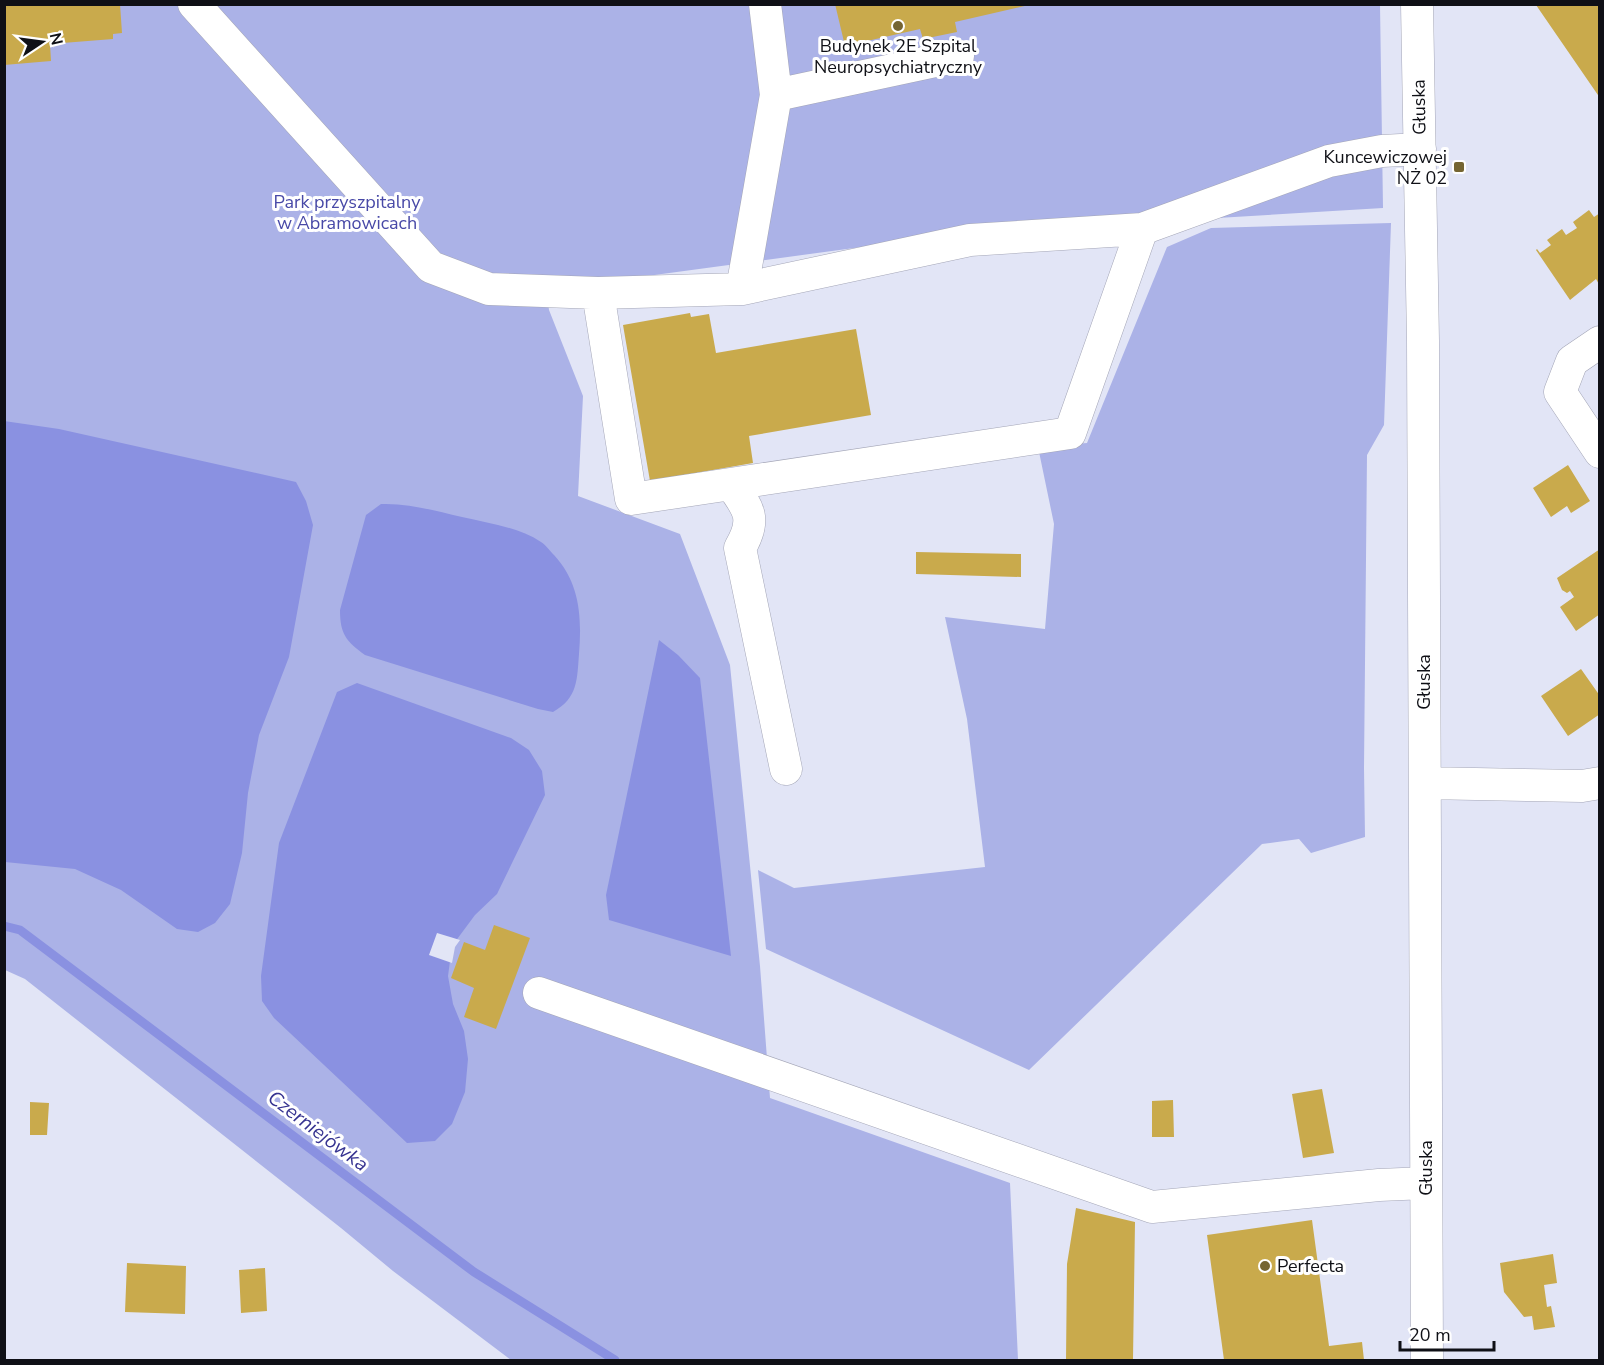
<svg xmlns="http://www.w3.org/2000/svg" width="1604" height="1365" font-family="'Nunito Sans',sans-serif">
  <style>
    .green { fill: #abb2e7 }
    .water { fill: #8a91e1 }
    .pier { fill: #e2e5f6 }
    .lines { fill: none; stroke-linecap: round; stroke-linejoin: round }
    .stream { stroke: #8a91e1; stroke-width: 9 }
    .building { fill: #c9aa4c }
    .minor-casing { stroke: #a4a6b7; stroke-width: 33 }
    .minor { stroke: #fff; stroke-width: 32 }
    .poi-dot { fill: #756532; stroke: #fff; stroke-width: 2 }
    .labels { text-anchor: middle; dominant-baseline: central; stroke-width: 6; stroke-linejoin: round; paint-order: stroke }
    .poi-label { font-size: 18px; fill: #0f1016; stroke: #fff }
    .street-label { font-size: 18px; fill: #0f1016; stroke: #fff }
    .park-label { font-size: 18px; fill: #4849a7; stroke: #fff }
    .water-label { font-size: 20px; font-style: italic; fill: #373491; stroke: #fff }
  </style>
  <rect width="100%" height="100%" fill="#e2e5f6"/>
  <path class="green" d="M 5,5 L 1380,5 L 1383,208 L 965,233 L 647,276 L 545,280 L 549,310 L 583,396 L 578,496 L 680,534 L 730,665 L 760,966 L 770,1098 L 1010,1183 L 1018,1360 L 511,1360 L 393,1271 L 341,1228 L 25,979 L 5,970 Z
    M 1391,223 L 1384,425 L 1367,455 L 1364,768 L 1365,837 L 1311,853 L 1299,839 L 1262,844 L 1029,1070 L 766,949 L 758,870 L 794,888 L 985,867 L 967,719 L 945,617 L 1045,629 L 1054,524 L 1038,447 L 1087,443 L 1167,247 L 1211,228 Z"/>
  <path class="water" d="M 4,421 L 59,429 L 296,482 L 306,501 L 313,525 L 289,657 L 259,735 L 248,793 L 242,853 L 230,904 L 215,923 L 198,932 L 177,929 L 121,890 L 75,869 L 5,862 Z
    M 381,504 C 409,503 435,511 462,517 C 488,523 518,527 541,542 C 546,545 550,551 554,555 C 580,583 582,617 579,654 C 577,680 578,698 553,712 L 538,709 L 365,655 C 346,641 340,634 340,610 L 366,515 Z
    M 659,640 L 678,655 L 700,678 L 731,956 L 609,920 L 606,895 Z
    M 357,683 L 511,738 L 529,750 L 542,771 L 545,795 L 497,894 L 475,915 L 452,946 L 448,976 L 453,1004 L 464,1031 L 468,1059 L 465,1092 L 452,1124 L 435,1141 L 407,1143 L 274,1018 L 262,1001 L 261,976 L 279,843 L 337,692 Z"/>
  <path class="pier" d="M 437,933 L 460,940 L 455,947 L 452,963 L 429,955 Z"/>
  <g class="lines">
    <path class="stream" d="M 4,926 L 20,930 L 474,1272 L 615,1360"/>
  </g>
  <path class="building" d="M 4,4 L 120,4 L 122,33 L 113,34 L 113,39 L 50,44 L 51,61 L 4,65 Z
    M 835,4 L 1028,4 L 1029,5 L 955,22 L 957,32 L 923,39 L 920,29 L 845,46 Z
    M 1538,4 L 1600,4 L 1600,98 L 1536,5 Z
    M 1589,210 L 1594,217 L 1600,213 L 1600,286 L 1596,279 L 1570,300 L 1536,250 L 1537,249 L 1540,253 L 1551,245 L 1547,240 L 1562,229 L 1566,235 L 1577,228 L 1573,222 Z
    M 690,313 L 691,317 L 709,314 L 716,353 L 856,329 L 871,415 L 749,436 L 753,463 L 650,481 L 623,325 Z
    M 1568,465 L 1590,501 L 1571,513 L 1567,506 L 1551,517 L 1533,488 Z
    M 1600,549 L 1600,614 L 1576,631 L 1560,607 L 1574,597 L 1570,591 L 1567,593 L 1562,590 L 1557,578 Z
    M 916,552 L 1021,554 L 1021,577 L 916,574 Z
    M 1581,669 L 1600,696 L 1600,714 L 1568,736 L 1541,696 Z
    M 494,925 L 530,938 L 496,1029 L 464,1017 L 474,988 L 451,978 L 464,942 L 485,950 Z
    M 1322,1089 L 1334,1153 L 1303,1158 L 1292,1094 Z
    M 1173,1100 L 1174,1137 L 1152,1137 L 1152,1101 Z
    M 30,1102 L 49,1103 L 47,1135 L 30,1135 Z
    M 1076,1208 L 1135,1222 L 1133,1360 L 1066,1360 L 1067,1264 Z
    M 1312,1220 L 1329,1346 L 1362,1342 L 1364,1360 L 1224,1360 L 1207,1235 Z
    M 1553,1254 L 1557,1283 L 1544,1285 L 1547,1307 L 1551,1306 L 1555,1327 L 1534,1330 L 1532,1316 L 1524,1317 L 1504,1292 L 1500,1263 Z
    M 127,1263 L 186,1266 L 185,1314 L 125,1312 Z
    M 265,1268 L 267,1311 L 241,1313 L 239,1270 Z"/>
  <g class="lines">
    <g class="minor-casing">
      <path id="minor" d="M 194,4 L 431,267 L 489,289 L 598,293 L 742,289 L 970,240 L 1142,229
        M 765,4 L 776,95 L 958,56
        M 1417,4 L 1423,341 L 1427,1360
        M 742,289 L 776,95
        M 598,293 L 631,499 L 1070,433 L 1142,229 L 1329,161 L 1382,151 L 1420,149
        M 1600,342 L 1572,361 L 1560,392 L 1600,452
        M 731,484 C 749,509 757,519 740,548 L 786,769
        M 1425,783 L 1582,786 L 1600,783
        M 539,993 L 1152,1207 L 1379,1185 L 1426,1183"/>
    </g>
    <use href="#minor" class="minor"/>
  </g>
  <g class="poi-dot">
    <circle cx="898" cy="26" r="6"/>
    <rect x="1453" y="161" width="12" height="12" rx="3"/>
    <circle cx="1265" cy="1266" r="6"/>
  </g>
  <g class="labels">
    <g class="poi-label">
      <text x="898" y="46">Budynek 2E Szpital<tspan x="898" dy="21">Neuropsychiatryczny</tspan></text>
      <text x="1447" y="157" text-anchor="end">Kuncewiczowej<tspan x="1447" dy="21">NŻ 02</tspan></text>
      <text x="1277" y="1266" text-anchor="start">Perfecta</text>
    </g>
    <g class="street-label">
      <text transform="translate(1419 107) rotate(-91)">Głuska</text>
      <text transform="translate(1424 682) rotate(-90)">Głuska</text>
      <text transform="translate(1426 1168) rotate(-90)">Głuska</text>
    </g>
    <g class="park-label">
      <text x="347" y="202">Park przyszpitalny<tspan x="347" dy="21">w Abramowicach</tspan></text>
    </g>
    <g class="water-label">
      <text transform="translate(318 1131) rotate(37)">Czerniejówka</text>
    </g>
  </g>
  <rect width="1604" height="1365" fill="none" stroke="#0f1016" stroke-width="12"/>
  <g transform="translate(42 42) rotate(77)" stroke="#ffffff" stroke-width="4.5" paint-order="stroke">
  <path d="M0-4.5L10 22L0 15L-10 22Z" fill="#0f1016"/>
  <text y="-9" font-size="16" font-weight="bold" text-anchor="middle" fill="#0f1016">N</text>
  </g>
  <path d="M1400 1341v9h94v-9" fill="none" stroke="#0f1016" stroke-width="3"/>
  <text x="1409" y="1341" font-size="18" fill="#0f1016" stroke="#ffffff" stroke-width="4.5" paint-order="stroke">20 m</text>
</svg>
